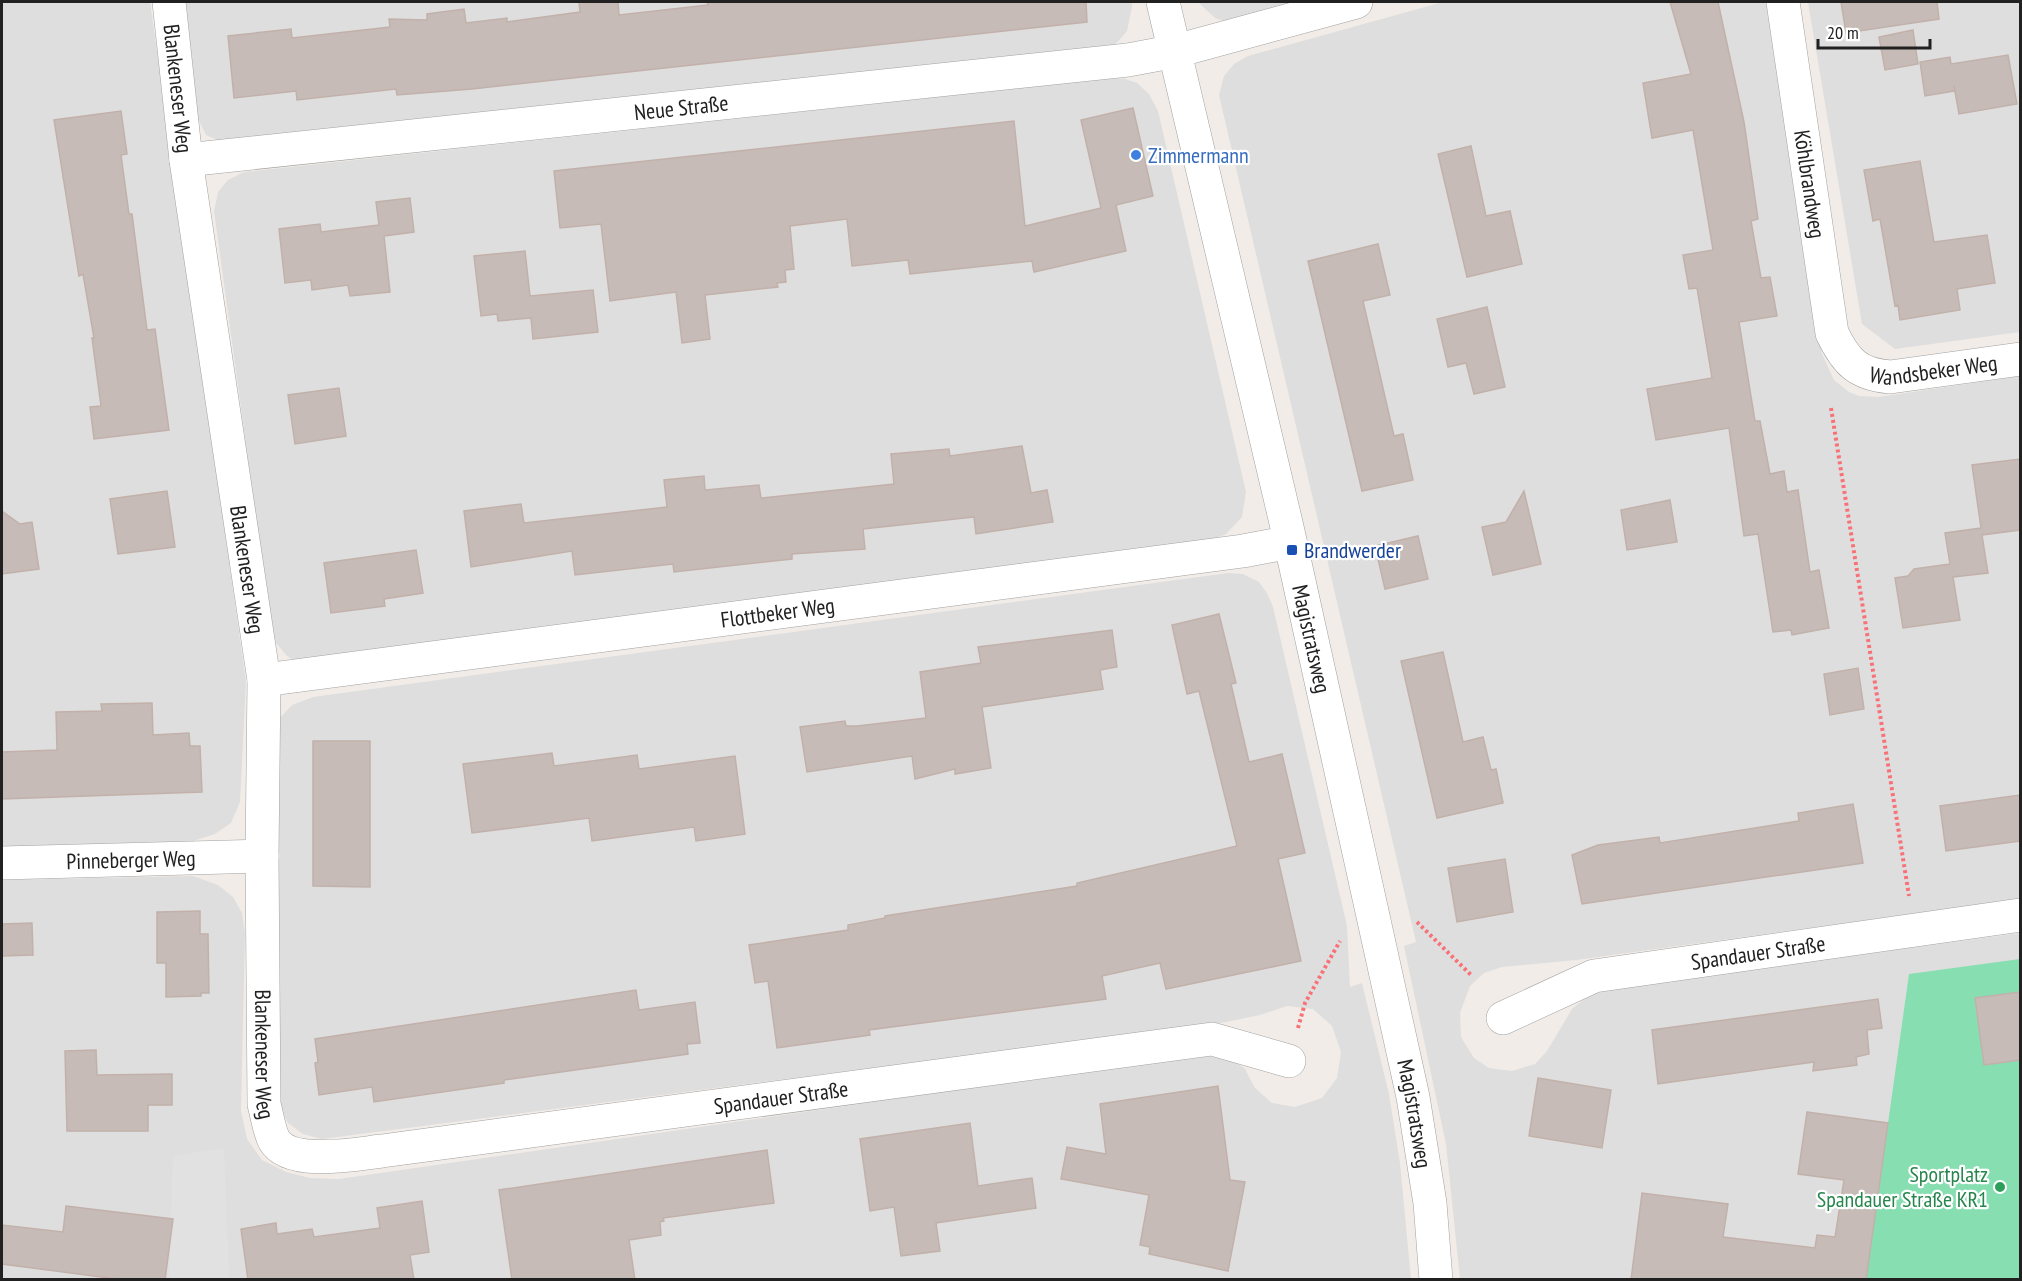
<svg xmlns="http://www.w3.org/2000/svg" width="2022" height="1281" font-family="'PT Sans Narrow',sans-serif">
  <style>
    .residential { fill: #dfdede }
    .pitch { fill: #87deb0 }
    .parking { fill: #e1e1e1 }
    .building { fill: #c6bbb7; stroke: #c2b1aa; stroke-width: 1.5 }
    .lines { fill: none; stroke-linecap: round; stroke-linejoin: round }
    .minor-casing { stroke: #a2a2a2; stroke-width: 34 }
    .path { stroke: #f87177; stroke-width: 4; stroke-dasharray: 3 3; stroke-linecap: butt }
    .minor { stroke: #fff; stroke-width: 33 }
    .shop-dot { fill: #3f7fe0; stroke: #fff; stroke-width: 2 }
    .transit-dot { fill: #1a4fb4; stroke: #fff; stroke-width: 2 }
    .leisure-dot { fill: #2e9e5b; stroke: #fff; stroke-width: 2 }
    .labels { text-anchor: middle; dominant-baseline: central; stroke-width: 4.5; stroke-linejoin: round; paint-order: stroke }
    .street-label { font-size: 22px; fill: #212121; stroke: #fff }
    .shop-label { font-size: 22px; fill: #366cbe; stroke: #fff; text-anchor: start }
    .transit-label { font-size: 22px; fill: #164399; stroke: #fff; text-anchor: start }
    .leisure-label { font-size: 22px; fill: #27864d; stroke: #fff; text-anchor: end }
  </style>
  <rect width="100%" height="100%" fill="#f1ece7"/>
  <path class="residential" d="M 2,2 L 150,2 L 246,682 L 240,802 L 231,823 L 215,834 L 193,841 L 2,847 Z
    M 181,2 L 1132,2 L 1132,7 L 1127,31 L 1115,45 L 228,145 L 206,135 L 197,117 Z
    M 1198,2 L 1317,2 L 1227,22 L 1215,18 Z
    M 1443,2 L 1767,2 L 1822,354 L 1834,380 L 1849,392 L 1859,396 L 1878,397 L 2020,376 L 2020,899 L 1576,960 L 1502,967 L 1484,973 L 1470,986 L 1460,1013 L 1461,1037 L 1474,1058 L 1489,1068 L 1512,1071 L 1535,1064 L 1547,1051 L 1572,1009 L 1589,995 L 1600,990 L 2020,933 L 2020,1279 L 1460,1279 L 1446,1144 L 1404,946 L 1416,942 L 1219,95 L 1224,76 L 1234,64 L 1248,56 Z
    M 1808,2 L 2020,2 L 2020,332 L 1895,349 L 1862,324 Z
    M 1112,78 L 1125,79 L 1137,83 L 1149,94 L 1158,111 L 1246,492 L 1242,517 L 1226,534 L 1212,540 L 300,663 L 287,656 L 276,643 L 271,627 L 214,211 L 218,192 L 228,180 L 244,172 Z
    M 1228,573 L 1243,574 L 1259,582 L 1267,593 L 1273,607 L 1347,926 L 1350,987 L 1362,983 L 1389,1094 L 1400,1163 L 1411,1279 L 2,1279 L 2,880 L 193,876 L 218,885 L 233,897 L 242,913 L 245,933 L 241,1111 L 247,1139 L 262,1160 L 286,1172 L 310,1178 L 339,1179 L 1200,1055 L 1228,1056 L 1245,1069 L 1255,1088 L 1272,1103 L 1295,1107 L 1322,1098 L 1337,1078 L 1341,1052 L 1332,1026 L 1313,1009 L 1287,1006 L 1260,1015 L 1226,1022 L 322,1139 L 303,1134 L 288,1123 L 279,1106 L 275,1091 L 278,720 L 292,705 L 313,697 Z"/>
  <path class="pitch" d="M 2020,959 L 2020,1279 L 1866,1280 L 1909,974 Z"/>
  <path class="parking" d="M 224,1148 L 229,1279 L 169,1280 L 173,1156 Z"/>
  <path class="building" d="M 579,2 L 618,2 L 619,15 L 708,5 L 707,2 L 1086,2 L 1087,22 L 472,89 L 397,95 L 396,89 L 297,100 L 296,91 L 234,98 L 228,36 L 291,29 L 292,38 L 390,27 L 389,19 L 427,20 L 427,14 L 464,9 L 466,23 L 507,18 L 507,22 L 580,12 Z
    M 1670,2 L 1718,2 L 1744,122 L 1758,219 L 1751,221 L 1761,278 L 1770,277 L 1777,316 L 1739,322 L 1755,421 L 1760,421 L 1770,474 L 1784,471 L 1787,492 L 1798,490 L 1810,572 L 1819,570 L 1829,628 L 1792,635 L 1791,630 L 1773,632 L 1758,534 L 1744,536 L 1729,428 L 1656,440 L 1647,389 L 1712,378 L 1697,288 L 1689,289 L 1683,255 L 1713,250 L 1693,130 L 1652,138 L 1643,83 L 1691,74 Z
    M 1841,2 L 1937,2 L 1939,19 L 1846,33 Z
    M 1913,30 L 1918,64 L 1885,70 L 1879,37 Z
    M 2008,55 L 2017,104 L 1959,114 L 1954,86 L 1955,91 L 1925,96 L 1920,62 L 1950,57 L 1951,64 Z
    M 1133,108 L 1153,196 L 1116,205 L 1126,251 L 1034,272 L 1032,261 L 910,274 L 908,260 L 852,266 L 847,219 L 790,226 L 794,269 L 785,270 L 786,282 L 777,283 L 778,287 L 705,295 L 710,339 L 682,343 L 676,292 L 610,301 L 601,224 L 560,228 L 554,171 L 1014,121 L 1025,226 L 1101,208 L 1081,120 Z
    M 121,111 L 127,154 L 121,155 L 129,214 L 132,214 L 147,330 L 155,329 L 169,430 L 94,439 L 90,407 L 101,406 L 92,338 L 94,338 L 83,274 L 79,276 L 54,120 Z
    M 1471,146 L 1486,216 L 1510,211 L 1522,264 L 1467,277 L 1438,154 Z
    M 1920,161 L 1934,242 L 1987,235 L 1995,283 L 1957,289 L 1960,310 L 1900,320 L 1898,305 L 1895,306 L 1880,219 L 1873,221 L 1864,170 Z
    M 410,198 L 414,232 L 384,236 L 390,292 L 350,296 L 348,285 L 312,290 L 311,280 L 285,283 L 279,229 L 320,224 L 321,232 L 379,225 L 376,202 Z
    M 1378,244 L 1390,295 L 1363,301 L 1394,436 L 1403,434 L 1413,480 L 1362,491 L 1308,261 Z
    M 525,251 L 530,296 L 593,290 L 598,332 L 533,339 L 531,318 L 498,321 L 497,314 L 481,316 L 474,256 Z
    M 1487,307 L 1505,387 L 1474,394 L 1466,363 L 1448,367 L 1437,319 Z
    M 339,388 L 346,436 L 295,444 L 288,395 Z
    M 1022,446 L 1031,493 L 1047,490 L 1053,522 L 976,534 L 974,517 L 863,529 L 865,549 L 792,554 L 792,559 L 674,572 L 673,564 L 575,575 L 572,551 L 471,567 L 464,511 L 521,504 L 524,523 L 667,507 L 664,480 L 704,476 L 705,490 L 759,485 L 761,498 L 894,484 L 891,454 L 949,449 L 950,456 Z
    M 2020,459 L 2020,530 L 1982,535 L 1988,573 L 1953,577 L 1960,620 L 1903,628 L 1895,578 L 1908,576 L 1914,569 L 1950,564 L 1945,533 L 1981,528 L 1972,465 Z
    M 167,491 L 175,547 L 118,554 L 110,499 Z
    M 1524,491 L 1541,564 L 1493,575 L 1482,527 L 1506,522 Z
    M 1670,500 L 1677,542 L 1627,550 L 1621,510 Z
    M 2,511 L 20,524 L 32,522 L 39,569 L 2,574 Z
    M 1418,536 L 1428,579 L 1385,589 L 1375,546 Z
    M 416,550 L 423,593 L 384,599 L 385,606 L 331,613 L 324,563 Z
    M 1219,614 L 1236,683 L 1231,684 L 1249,762 L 1282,754 L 1305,853 L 1278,859 L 1301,961 L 1166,989 L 1160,963 L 1102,976 L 1106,999 L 869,1030 L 870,1035 L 777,1048 L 768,981 L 755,983 L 749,945 L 848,930 L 848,925 L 885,918 L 885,916 L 1077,886 L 1077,883 L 1237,846 L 1199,691 L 1187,694 L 1172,625 Z
    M 1112,630 L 1117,667 L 1100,670 L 1103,689 L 982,707 L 991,768 L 955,774 L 955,769 L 915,779 L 912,756 L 807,772 L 800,727 L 845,721 L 846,726 L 857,726 L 926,718 L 920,672 L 981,663 L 978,647 Z
    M 1443,652 L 1463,742 L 1483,737 L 1491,770 L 1496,769 L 1503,803 L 1437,818 L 1401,661 Z
    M 1858,668 L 1864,709 L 1830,715 L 1824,674 Z
    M 152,703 L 153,735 L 189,733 L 190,746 L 200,746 L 202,792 L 2,799 L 2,752 L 57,750 L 56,712 L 102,711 L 101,704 Z
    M 313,741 L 370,741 L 370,887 L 313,886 Z
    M 552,753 L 554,766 L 637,755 L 639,769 L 735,756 L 745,834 L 696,841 L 694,827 L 592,841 L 589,818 L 472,833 L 463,764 Z
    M 2020,795 L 2020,841 L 1946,851 L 1940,806 Z
    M 1853,804 L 1863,863 L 1582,904 L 1572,855 L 1598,845 L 1659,837 L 1660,843 L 1799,821 L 1798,813 Z
    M 1505,859 L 1513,912 L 1457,922 L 1448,868 Z
    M 200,911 L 200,934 L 208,934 L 209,993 L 201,993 L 201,996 L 166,997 L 166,963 L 157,963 L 157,912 Z
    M 32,923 L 33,955 L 2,956 L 2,924 Z
    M 636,990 L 639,1010 L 695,1002 L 700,1043 L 687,1044 L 688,1054 L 504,1080 L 504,1083 L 374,1102 L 372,1087 L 319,1095 L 315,1063 L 318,1062 L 315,1039 Z
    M 2020,992 L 2020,1060 L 1984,1065 L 1975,998 Z
    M 1878,999 L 1882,1028 L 1867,1030 L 1869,1054 L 1856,1057 L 1857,1065 L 1813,1071 L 1814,1062 L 1658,1084 L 1652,1030 Z
    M 96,1050 L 97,1075 L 172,1074 L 172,1105 L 148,1105 L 148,1131 L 67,1131 L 65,1051 Z
    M 1538,1078 L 1611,1090 L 1602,1148 L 1529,1136 Z
    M 1218,1086 L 1230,1180 L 1245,1182 L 1228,1271 L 1149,1254 L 1150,1247 L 1140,1245 L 1149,1195 L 1061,1179 L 1067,1147 L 1106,1154 L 1100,1104 Z
    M 1807,1112 L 1888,1123 L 1866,1280 L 1631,1280 L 1642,1193 L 1728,1204 L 1723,1237 L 1815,1248 L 1817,1235 L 1835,1237 L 1844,1180 L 1798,1174 Z
    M 970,1123 L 978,1186 L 1032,1178 L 1036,1208 L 936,1223 L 940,1251 L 901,1256 L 894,1207 L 870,1211 L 860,1139 Z
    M 767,1150 L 774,1203 L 663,1218 L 664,1221 L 660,1222 L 661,1235 L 629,1240 L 635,1280 L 512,1280 L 499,1190 Z
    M 422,1201 L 429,1252 L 410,1255 L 414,1280 L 248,1280 L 241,1229 L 276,1223 L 277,1234 L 312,1229 L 314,1237 L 380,1228 L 377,1208 Z
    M 66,1206 L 173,1219 L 165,1280 L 124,1280 L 2,1264 L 2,1225 L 63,1232 Z"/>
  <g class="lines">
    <g class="minor-casing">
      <g id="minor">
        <path id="s1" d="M 169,2 L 186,160 L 264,680 L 262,856 L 264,1104 C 267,1115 269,1130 274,1140 C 290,1167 355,1154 382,1151 L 1212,1039 L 1289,1061"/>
        <path id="s2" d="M 1163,2 L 1287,527 L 1413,1097 L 1430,1203 L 1436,1280"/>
        <path id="s3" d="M 1783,2 L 1832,333 C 1846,362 1857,374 1890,377 L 2020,359"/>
        <path id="s4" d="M 186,160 L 1128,60 L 1176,51 L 1356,2"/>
        <path id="s5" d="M 264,680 L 1243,551 L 1290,542"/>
        <path id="s6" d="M 2,863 L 262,856"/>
        <path id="s7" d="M 1503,1018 L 1594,976 L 2020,915"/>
      </g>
    </g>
    <path class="path" d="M 1831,408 L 1909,896
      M 1417,922 L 1472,976
      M 1298,1028 L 1305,1003 L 1340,941"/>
    <use href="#minor" class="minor"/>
  </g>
  <circle class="shop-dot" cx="1136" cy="155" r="6"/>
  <rect class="transit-dot" x="1286" y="544" width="12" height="12" rx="3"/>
  <circle class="leisure-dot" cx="2000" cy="1187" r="6"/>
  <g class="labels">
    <g class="street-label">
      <text stroke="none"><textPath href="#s1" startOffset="87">Blankeneser Weg</textPath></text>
      <text stroke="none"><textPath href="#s4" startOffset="498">Neue Straße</textPath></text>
      <text stroke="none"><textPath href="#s3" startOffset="184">Köhlbrandweg</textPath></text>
      <text stroke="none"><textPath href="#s3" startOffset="456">Wandsbeker Weg</textPath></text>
      <text stroke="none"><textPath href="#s1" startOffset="573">Blankeneser Weg</textPath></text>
      <text stroke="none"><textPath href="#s5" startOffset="518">Flottbeker Weg</textPath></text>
      <text stroke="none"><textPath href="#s2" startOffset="654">Magistratsweg</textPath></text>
      <text stroke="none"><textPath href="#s6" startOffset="129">Pinneberger Weg</textPath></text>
      <text stroke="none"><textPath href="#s7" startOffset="266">Spandauer Straße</textPath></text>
      <text stroke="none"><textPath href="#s1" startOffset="1059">Blankeneser Weg</textPath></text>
      <text stroke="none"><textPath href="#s1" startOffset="1662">Spandauer Straße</textPath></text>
      <text stroke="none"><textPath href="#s2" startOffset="1140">Magistratsweg</textPath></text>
    </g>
    <g class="shop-label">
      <text x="1148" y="155">Zimmermann</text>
    </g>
    <g class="transit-label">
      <text x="1304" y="550">Brandwerder</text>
    </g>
    <g class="leisure-label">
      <text x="1988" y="1174">Sportplatz<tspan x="1988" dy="25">Spandauer Straße KR1</tspan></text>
    </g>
  </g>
  <rect width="2022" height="1281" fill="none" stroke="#212121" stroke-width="6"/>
  <path d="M1818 39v9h112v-9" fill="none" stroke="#212121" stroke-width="3"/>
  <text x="1827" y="39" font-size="18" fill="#212121" stroke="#ffffff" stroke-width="4.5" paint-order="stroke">20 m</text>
</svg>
